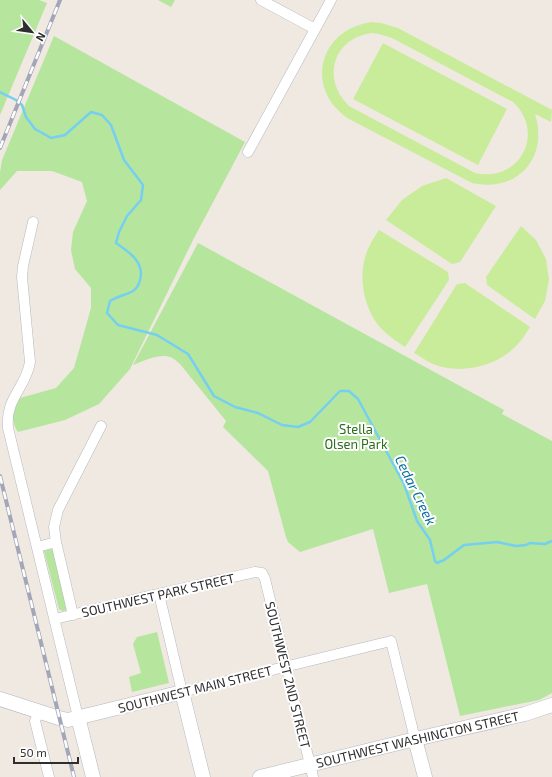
<svg xmlns="http://www.w3.org/2000/svg" width="552" height="777" font-family="'Exo 2',sans-serif">
  <style>
    .green { fill: #b6e59e }
    .pitch { fill: #c9ec9a; fill-rule: evenodd }
    .lines { fill: none; stroke-linecap: round; stroke-linejoin: round }
    .stream { stroke: #75cff0; stroke-width: 2.5 }
    .street-casing { stroke: #b4b7c1; stroke-width: 11 }
    .secondary-casing { stroke: #b4b7c1; stroke-width: 15 }
    .street { stroke: #fff; stroke-width: 10 }
    .secondary { stroke: #fff; stroke-width: 14 }
    .rail-casing { stroke: #a3a6b8; stroke-width: 4 }
    .rail { stroke: #fff; stroke-width: 2.5; stroke-dasharray: 8; stroke-linecap: butt }
    .labels { text-anchor: middle; dominant-baseline: central; stroke-width: 4; stroke-linejoin: round; paint-order: stroke }
    .park-label { font-size: 13px; fill: #2c6e1b; stroke: #fff }
    .street-label { font-size: 13px; fill: #2e2e2e; stroke: #fff }
    .water-label { font-size: 14px; font-style: italic; fill: #0d6fa3; stroke: #fff }
  </style>
  <rect width="100%" height="100%" fill="#efe9e1"/>
  <path class="green" d="M 0,0 L 39,0 L 47,3 L 0,115 Z
    M 158,0 L 175,0 L 171,7 Z
    M 54,36 L 245,142 L 193,240 L 130,369 L 99,404 L 65,420 L 18,432 C 9,419 14,410 20,398 L 56,388 L 74,368 L 91,308 L 91,288 L 75,269 L 71,250 L 73,232 L 87,201 L 82,182 L 52,171 L 17,171 L 0,190 L 0,172 L 2,160 Z
    M 198,243 L 504,410 L 502,414 L 552,441 L 552,693 L 539,700 L 460,716 L 427,584 L 389,593 L 373,529 L 300,552 L 288,542 L 286,537 L 268,471 L 223,427 L 226,421 L 180,364 C 177,362 175,359 172,358 C 161,352 144,361 133,365 Z
    M 55,548 L 67,610 L 62,611 L 59,609 L 44,551 Z
    M 157,632 L 169,683 L 132,692 L 129,677 L 141,673 L 133,644 L 137,637 Z"/>
  <path class="pitch" d="M 372,22 L 381,23 L 398,28 L 552,110 L 551,122 L 535,114 C 549,158 517,193 472,183 L 349,119 C 304,90 318,29 372,22 ZM 372,33 L 379,34 L 392,38 L 513,102 C 546,133 520,183 475,173 L 349,106 C 321,79 333,38 372,33 Z
    M 383,43 L 507,109 L 478,165 L 353,99 Z
    M 446,178 L 496,206 L 460,262 L 452,264 L 386,220 L 402,200 L 422,186 Z
    M 521,226 L 536,240 L 546,259 L 549,280 L 545,301 L 535,319 L 487,285 L 486,277 Z
    M 379,230 L 448,272 L 449,280 L 405,347 C 399,343 393,339 387,334 C 364,315 356,276 368,249 C 371,242 375,236 379,230 Z
    M 465,283 L 530,327 C 526,333 522,340 517,345 C 497,367 460,375 433,364 C 426,361 420,356 414,353 L 457,284 Z"/>
  <g class="lines">
    <path class="stream" d="M 0,92 L 16,100 L 22,105 L 26,117 L 35,129 L 51,138 L 65,135 L 91,112 L 102,115 L 111,125 L 124,160 L 143,185 L 141,200 L 127,216 L 119,232 L 116,243 C 129,252 145,262 140,280 C 139,284 136,289 133,291 C 126,295 118,296 110,301 L 107,313 L 118,325 L 157,335 L 188,354 L 214,396 L 235,407 L 258,413 L 282,425 L 298,427 L 310,422 L 340,391 L 349,391 L 358,399 L 404,484 L 417,521 L 430,540 L 435,561 L 437,563 L 444,560 L 464,545 L 497,542 L 516,546 L 526,545 L 530,543 L 545,544 L 552,541"/>
    <g class="street-casing">
      <path id="street" d="M 261,0 L 315,29
        M 248,152 L 331,0
        M 33,222 L 23,266 L 22,277 L 30,362 C 26,388 5,398 8,428 L 78,717
        M 56,542 L 73,615
        M 37,547 L 56,542 L 54,527 L 58,510 L 101,426
        M 159,594 L 182,692 L 391,641 L 415,739
        M 55,619 L 149,596 L 255,572 L 262,573 L 265,579 L 313,777
        M 39,711 L 35,721 L 49,777"/>
    </g>
    <g class="secondary-casing">
      <g id="secondary">
        <path d="M 0,699 L 59,718 L 68,720 L 182,692 L 203,777"/>
        <path d="M 78,717 L 93,777"/>
        <path d="M 415,739 L 425,777"/>
        <path id="s1" d="M 260,777 L 407,741 L 525,714 L 552,705"/>
      </g>
    </g>
    <use href="#street" class="street"/>
    <use href="#secondary" class="secondary"/>
    <g class="rail-casing">
      <path id="rail" d="M 0,148 L 60,0
        M 0,476 L 74,777"/>
    </g>
    <use href="#rail" class="rail"/>
  </g>
  <g class="labels">
    <g class="park-label">
      <text x="356" y="429">Stella<tspan x="356" dy="15">Olsen Park</tspan></text>
    </g>
    <g class="street-label">
      <text transform="translate(158 595) rotate(-13)">SOUTHWEST PARK STREET</text>
      <text transform="translate(288 675) rotate(76)">SOUTHWEST 2ND STREET</text>
      <text transform="translate(195 689) rotate(-14)">SOUTHWEST MAIN STREET</text>
      <text stroke="none"><textPath href="#s1" startOffset="162">SOUTHWEST WASHINGTON STREET</textPath></text>
    </g>
    <g class="water-label">
      <text transform="translate(416 490) rotate(64)">Cedar Creek</text>
    </g>
  </g>
  <g transform="translate(32 32) rotate(119)" stroke="#ffffff" stroke-width="3" paint-order="stroke">
  <path d="M0-3L7 15L0 10L-7 15Z" fill="#2e2e2e"/>
  <text y="-6" font-size="11" font-weight="bold" text-anchor="middle" fill="#2e2e2e">N</text>
  </g>
  <path d="M14 757v6h64v-6" fill="none" stroke="#2e2e2e" stroke-width="2"/>
  <text x="20" y="757" font-size="12" fill="#2e2e2e" stroke="#ffffff" stroke-width="3" paint-order="stroke">50 m</text>
</svg>
